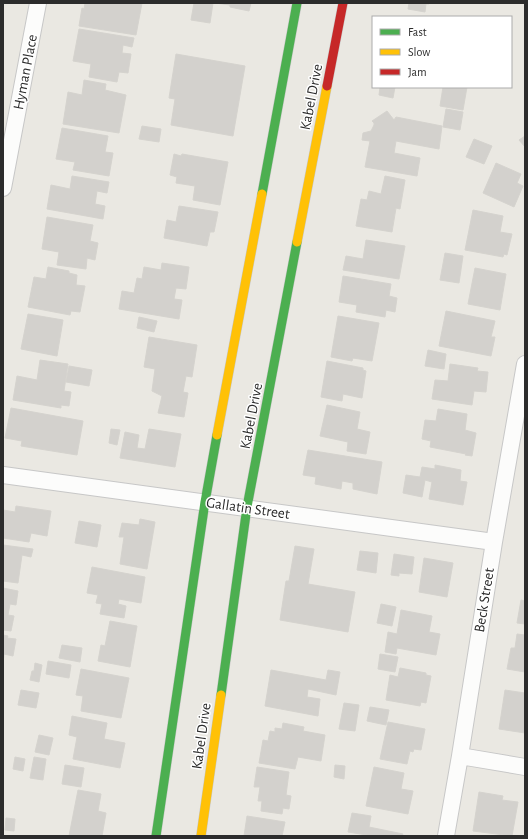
<svg xmlns="http://www.w3.org/2000/svg" width="528" height="839" font-family="'Alegreya Sans',sans-serif">
<rect width="100%" height="100%" fill="#eae8e2"/>
<path fill="#d3d1cd" stroke="#d5d3ce" d="M85 3H142L136 35 79 26 82 8 84 9Z
M194 3H213L210 23 191 20Z
M215 3H251L249 11 230 7V5Z
M409 3H430L429 4H426L425 12 408 9Z
M79 29 134 38 132 47 123 45 122 53 131 54 128 73 119 72 117 82 89 77 91 64 73 61Z
M176 54 245 66 233 136 171 125 175 99 169 98Z
M84 80 106 84 105 90 126 95 119 133 63 124 68 92 82 95Z
M380 87H395L393 98 379 95Z
M443 87H467L463 110 440 106Z
M446 109 463 112 460 130 443 127Z
M387 111 394 120 396 117 442 126 439 149 396 141 394 153 420 158 417 176 365 167 370 141 362 140 363 133 371 131 374 125V123L372 121Z
M142 126 161 129 159 142 139 139Z
M62 128 108 136 105 152 113 153 109 176 73 170 75 162 56 159Z
M525 136V147L519 140Z
M474 139 492 146 484 164 466 157Z
M174 154 181 156 182 154 228 162 220 205 193 200 195 186 176 183 177 177 170 175Z
M496 163 521 174 517 183 523 186 514 207 483 193Z
M72 176 109 182 107 193 97 191 95 204 105 206 103 219 47 209 51 185 70 189Z
M385 176 405 180 400 209 396 208 392 232 356 226 361 199 367 200 369 191 381 194Z
M179 206 218 212 214 232H210L207 246 164 238 167 220 176 222Z
M473 210 503 216 500 232 512 234 507 255 504 254 503 257 465 250Z
M47 217 93 225 90 241 98 243 95 260 87 258 86 269 57 265 59 252 42 249Z
M366 240 405 246 399 279 343 270 346 256 363 259Z
M445 253 463 256 459 283 440 280Z
M162 263 189 267 186 289 176 288 174 299 182 300 179 319 119 309 122 291 134 293 137 278 142 279 144 267 161 270Z
M48 267 69 271V273L77 275 76 285 85 286 80 312 71 311 70 315 28 307 34 277 46 279Z
M475 268 506 274 500 310 468 304Z
M343 276 391 284 389 296 397 298 395 312 386 310 385 317 356 312 357 305 339 302Z
M446 311 495 321 491 337H495L491 356 439 346Z
M28 314 63 320 57 356 21 349Z
M338 316 379 323 372 361 353 358 352 361 331 357Z
M139 317 157 321 154 332 137 328Z
M149 337 197 345 192 377 186 376 183 392 188 393 184 417 158 413 162 396 152 391 155 369 144 367Z
M428 350 446 354 444 369 425 366Z
M40 360 68 364 64 391 71 392 69 406 61 405V408L13 400 17 376 37 380Z
M327 361 363 368V370L366 371 362 398 343 394 342 401 321 397Z
M450 364 478 368 477 371 488 372 486 392 474 391 472 405 432 399 435 380 448 381Z
M69 366 92 370 89 386 66 382Z
M327 405 360 412 357 429 370 432 366 454 347 451 348 442 320 436Z
M11 408 83 421 77 455 21 446 22 441 5 438Z
M438 409 467 414 465 430 476 433 472 456 465 455 466 454 430 447 431 441 422 439 425 420 436 421Z
M111 429 120 430 117 445 109 443Z
M149 429 181 434 175 467 120 458 125 432 139 435 137 448 145 449Z
M308 450 382 462 377 494 353 489V483L342 481 341 489 315 484 316 477 303 475Z
M435 465 461 470 460 481 467 482 463 505 429 499 432 482 425 480 422 497 403 493 406 475 420 477 422 467 435 469Z
M16 506 51 511 47 536 31 533 29 542 3 538V510L15 512Z
M140 519 155 522 147 569 120 564 124 537H119L122 523 139 525Z
M79 521 101 525 97 547 75 543Z
M3 545 33 549 31 557 22 555 18 583 3 581Z
M295 546 314 549 308 584 355 592 348 632 280 620 286 581H289Z
M360 551 378 553 376 573 357 570Z
M394 554 414 557 412 574 399 573V576L391 575Z
M424 558 453 563 447 597 419 592Z
M92 567 145 577 141 603 119 599 118 604 126 606 124 618 100 614 102 604 96 603 98 595 87 593Z
M3 588 18 591 16 605 10 604 8 615 14 616 11 631 3 630Z
M521 600 525 601V624L517 623Z
M381 604 396 607 392 626 377 623Z
M401 610 432 616 429 632 440 634 436 655 397 648 396 654 385 652 388 632 397 634Z
M110 621 137 626 130 667 98 661 101 645 105 646Z
M517 634 525 635V672L507 669 511 648H515Z
M3 635 8 636 7 638 16 639 13 656 4 654 3 663Z
M62 645 82 648 80 662 59 658Z
M380 654 398 657 395 672 378 669Z
M48 661 71 665 69 678 46 674Z
M35 663 42 665 39 682 30 680 32 671H34Z
M400 668 426 673V675L431 676 426 703 421 702 420 706 386 700 390 675 398 677Z
M81 669 129 678 121 718 81 711 83 696 76 695Z
M271 670 326 680 328 670 340 672 336 695 308 689 307 697 320 699 318 716 265 706Z
M21 690 39 693 36 708 18 705Z
M505 690 525 693V733L499 729Z
M344 703 359 705 355 731 339 729Z
M370 707 389 710 386 725 367 721Z
M72 716 107 723 104 739 125 743 120 768 73 759 77 737 69 735Z
M388 722 425 729 421 750 414 749 413 752 410 751 407 764 380 759Z
M283 723 304 727 303 731 325 735 321 761 298 757 295 769 259 763 263 740 268 741 270 731 275 732V728L282 729Z
M39 735 53 738 49 755 35 752Z
M15 757 25 759 23 771 13 769Z
M34 757 46 759 43 780 30 778Z
M65 765 84 768 81 787 62 784Z
M335 765 345 766 344 779 334 777Z
M257 767 289 772 286 795 291 796 289 809 283 808 282 814 261 811 262 801H258L260 787H254Z
M374 767 404 773 401 789 413 791 408 814 366 806Z
M78 790 101 794 98 811 106 813 102 836H69Z
M479 792 503 796 502 800 518 802 512 836 473 831Z
M352 813 371 816 369 827 403 834 402 836H373L348 832Z
M247 816 285 822 282 836H244Z
M6 818 15 819 14 831 5 830Z"/>
<g fill="none" stroke-linecap="round" stroke-linejoin="round">
<defs>
<path id="street" d="M3 188 38 3
M3 475 494 542
M460 756 525 767
M446 836 460 756 494 542 525 364"/>
<path id="fast" d="M262 194 297 3
M221 695 247 507 297 242
M156 836 205 502 217 435"/>
<path id="slow" d="M297 242 327 86
M217 435 262 194
M201 836 221 695"/>
<path id="jam" d="M327 86 343 3"/>
</defs>
<use href="#street" stroke="#c7c7c7" stroke-width="18"/>
<use href="#fast" stroke="#c7c7c7" stroke-width="10"/>
<use href="#slow" stroke="#c7c7c7" stroke-width="10"/>
<use href="#jam" stroke="#c7c7c7" stroke-width="10"/>
<use href="#street" stroke="#fcfcfb" stroke-width="16"/>
<use href="#fast" stroke="#4caf50" stroke-width="9"/>
<use href="#slow" stroke="#ffc107" stroke-width="9"/>
<use href="#jam" stroke="#c62828" stroke-width="9"/>
</g>
<g text-anchor="middle" stroke-width="3" stroke-linejoin="round" paint-order="stroke">
<g font-size="15" fill="#2c2c2c" stroke="#fff">
<text transform="translate(25 72) rotate(-79)" y="5">Hyman Place</text>
<text transform="translate(311 97) rotate(-79)" y="5">Kabel Drive</text>
<text transform="translate(251 416) rotate(-79)" y="5">Kabel Drive</text>
<text transform="translate(248 508) rotate(8)" y="5">Gallatin Street</text>
<text transform="translate(484 600) rotate(-81)" y="5">Beck Street</text>
<text transform="translate(201 736) rotate(-82)" y="5">Kabel Drive</text>
</g>
</g>
<rect width="528" height="839" fill="none" stroke="#2c2c2c" stroke-width="8"/>
<rect x="372" y="16" width="140" height="72" fill="#ffffff" stroke="#ababab"/>
<rect x="380" y="29" width="20" height="6" fill="#4caf50" stroke="#ababab"/>
<text x="408" y="36" font-size="12" fill="#2c2c2c">Fast</text>
<rect x="380" y="49" width="20" height="6" fill="#ffc107" stroke="#ababab"/>
<text x="408" y="56" font-size="12" fill="#2c2c2c">Slow</text>
<rect x="380" y="69" width="20" height="6" fill="#c62828" stroke="#ababab"/>
<text x="408" y="76" font-size="12" fill="#2c2c2c">Jam</text>
</svg>
